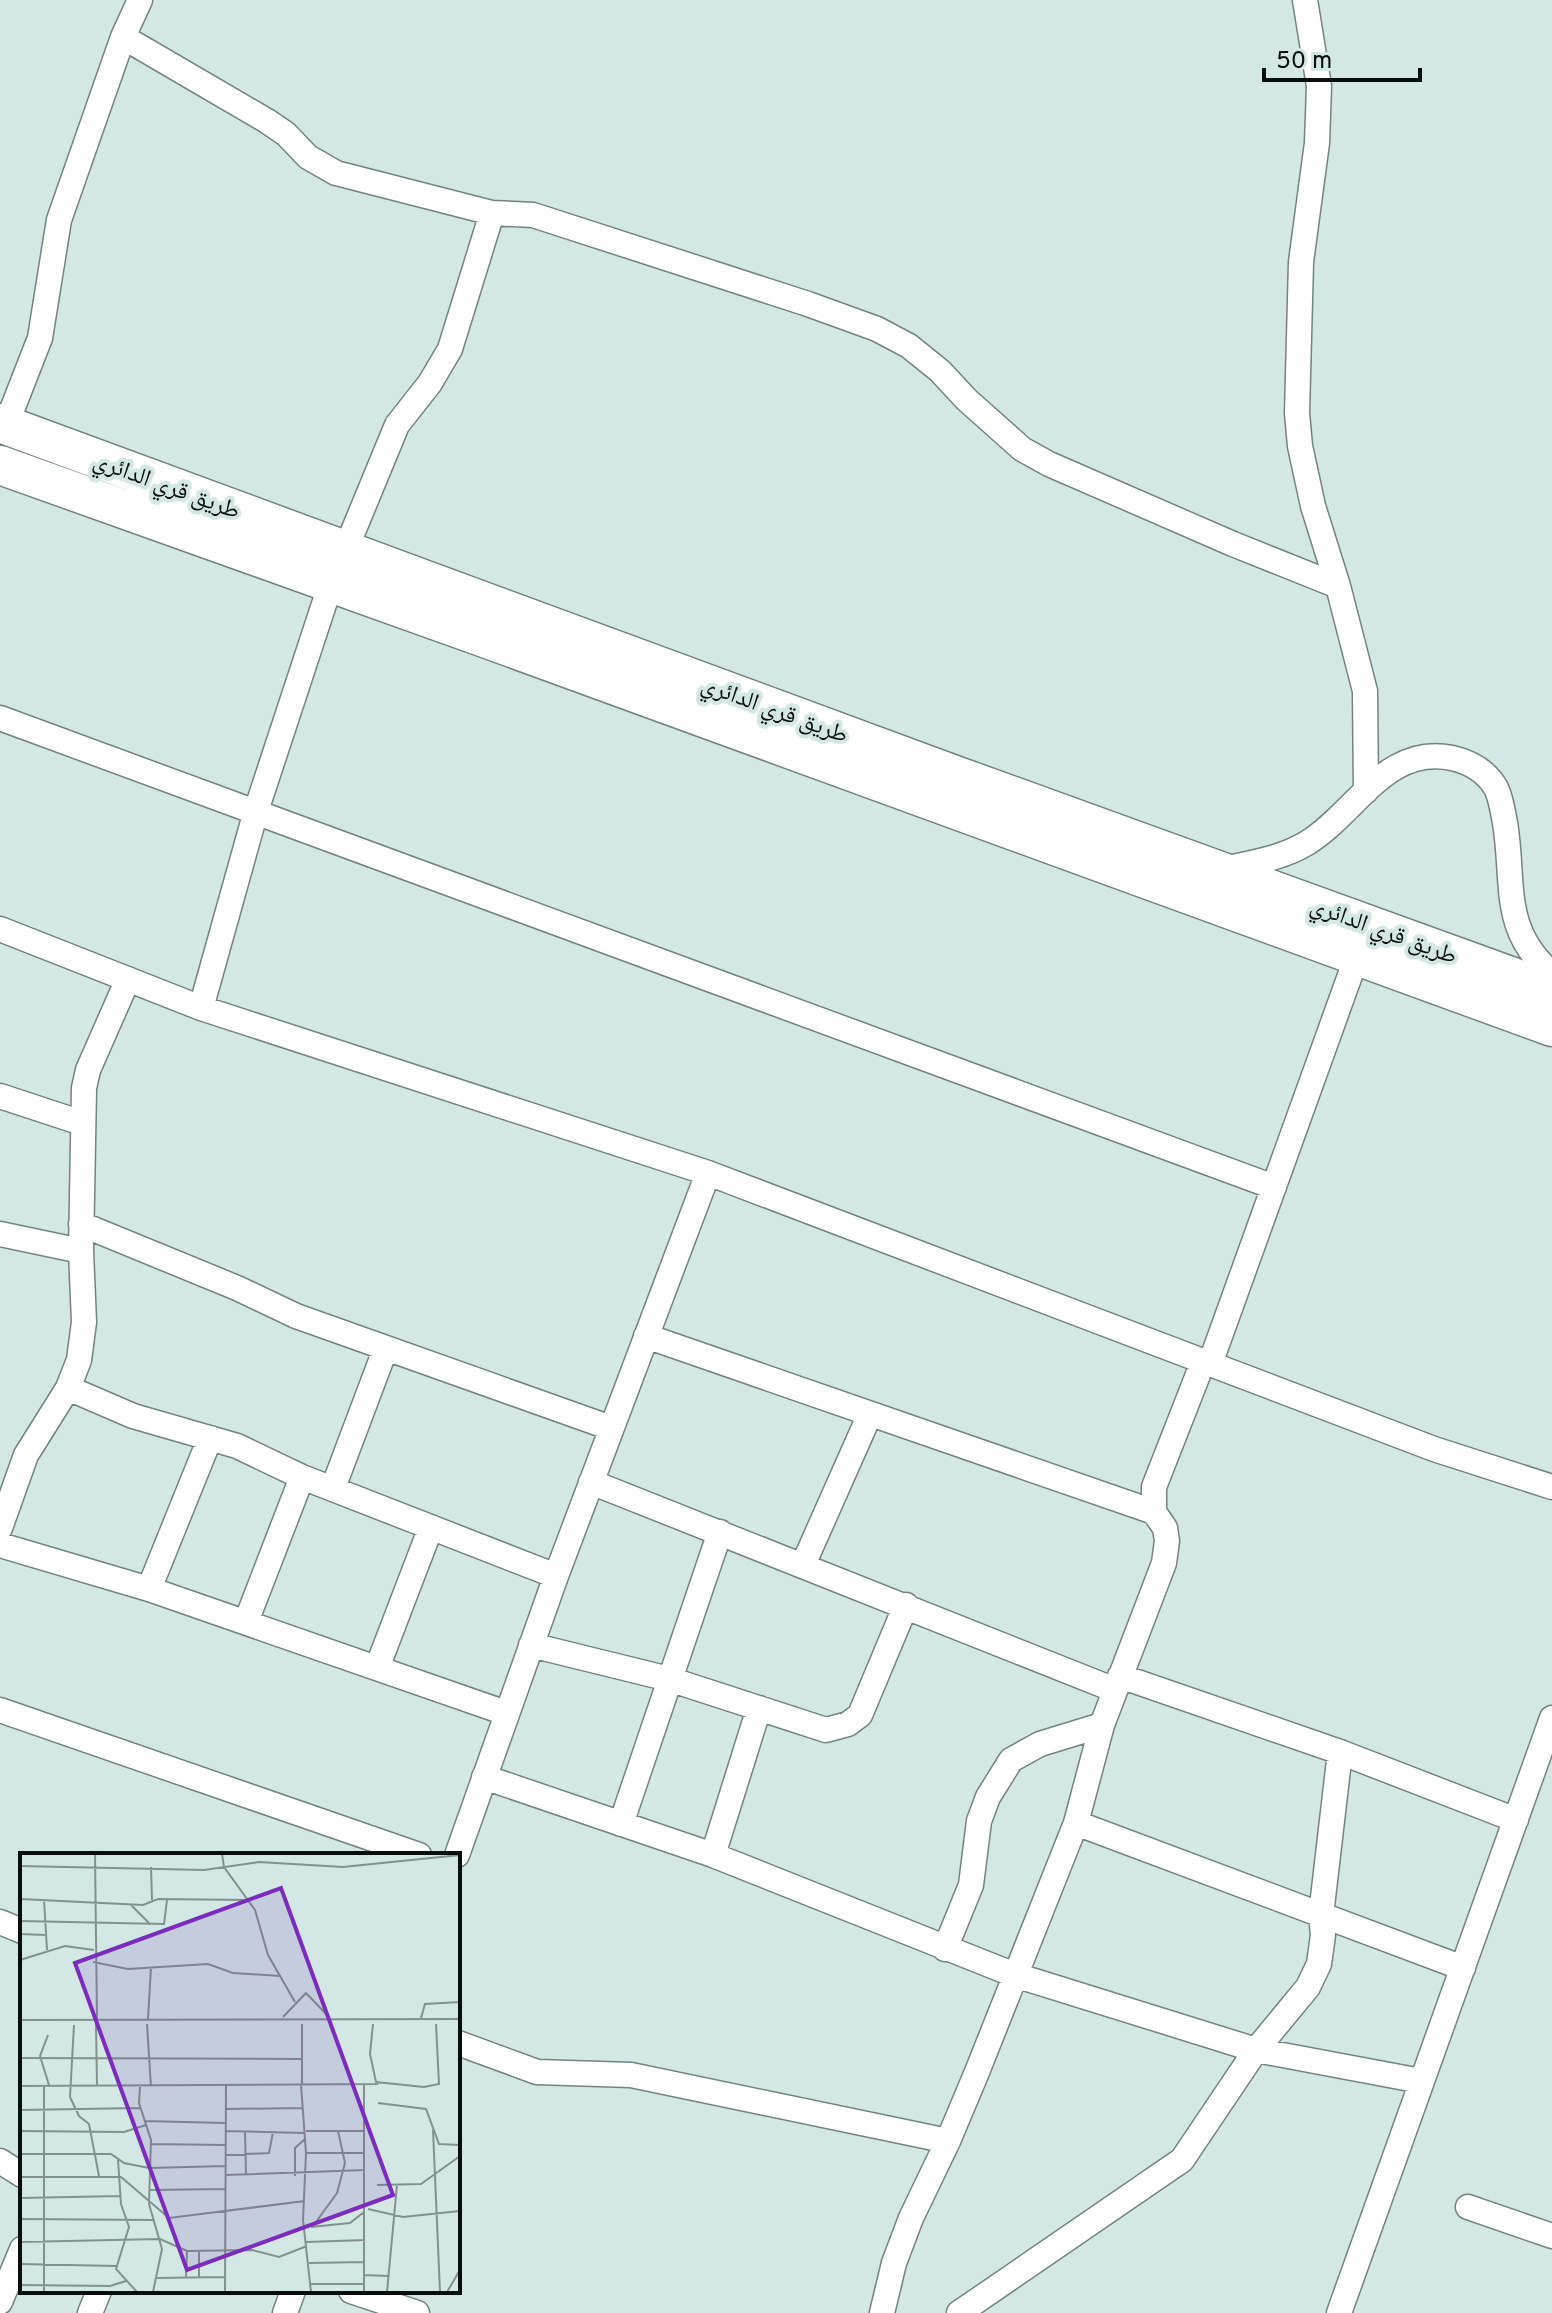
<svg xmlns="http://www.w3.org/2000/svg" width="1552" height="2313" font-family="Overpass,'Noto Naskh Arabic',sans-serif">
<rect width="100%" height="100%" fill="#d3e8e4"/>
<g fill="none" stroke-linecap="round" stroke-linejoin="round">
<defs>
<path id="minor" d="M1305 0 1319 86 1317 143 1301 262 1297 413 1300 446 1313 506 1338 586 1365 691 1366 791
M123 37 267 121 286 134 308 157 336 173 492 213 533 215 808 304 877 329 909 346 940 371 967 400 1022 449 1049 464 1233 544 1338 586
M6 425 40 338 59 220 123 37 140 0
M345 551 397 425 430 383 450 349 492 213
M0 718 1274 1187
M1220 870C1249 863 1281 859 1307 843 1356 813 1386 744 1452 758 1470 762 1486 771 1496 788 1501 798 1503 812 1505 823 1515 883 1500 929 1552 974
M0 929 201 1008 708 1173 1434 1449 1552 1487
M201 1008 256 811 331 583
M0 1096 82 1123
M81 1224 237 1288 296 1316 611 1428
M0 1234 81 1251
M646 1336 1154 1512
M1210 1364 1357 956
M68 1388 133 1416 237 1446 302 1477 556 1576
M591 1482 1115 1690
M333 1488 385 1350
M0 1528 26 1455 68 1388 79 1360 84 1322 81 1251 84 1088 88 1070 128 979
M0 1545 149 1589 506 1713
M803 1565 870 1414
M149 1589 210 1438
M246 1622 302 1477
M531 1645 669 1679 826 1730 848 1724 860 1715 906 1605
M377 1668 431 1527
M1120 1676 1340 1752 1516 1820
M0 1710 419 1855
M484 1777 713 1855 1015 1975 1256 2050 1421 2081
M1076 1823 1463 1968
M621 1824 720 1532
M457 1855 556 1576 708 1173
M713 1855 759 1708
M0 1922 22 1931
M945 1949 971 1885 979 1821 988 1797 1011 1760 1040 1744 1102 1725
M458 2043 537 2072 631 2075 948 2141
M0 2161 22 2175
M1468 2207 1552 2236
M351 2291 417 2313
M0 2302 22 2249
M90 2313 99 2291
M285 2313 293 2291
M882 2313 894 2263 911 2218 948 2141 977 2072 1076 1823 1102 1725 1164 1563 1167 1541 1165 1528 1154 1512V1487L1203 1362
M959 2313 1182 2160 1256 2050 1308 1987 1319 1964 1323 1935 1321 1915 1340 1752
M1339 2313 1552 1718"/>
<path id="trunk" d="M0 423 955 775 1552 991
M0 465 479 636 1552 1027"/>
</defs>
<use href="#minor" stroke="#718481" stroke-width="27"/>
<use href="#trunk" stroke="#718481" stroke-width="41"/>
<use href="#minor" stroke="#fff" stroke-width="24"/>
<use href="#trunk" stroke="#fff" stroke-width="38"/>
</g>
<g text-anchor="middle" stroke-width="8" stroke-linejoin="round" paint-order="stroke">
<g font-size="24" fill="#080e0d" stroke="#d3e8e4">
<text transform="translate(167 485) rotate(20)" y="8">طريق قري الدائري</text>
<text transform="translate(775 709) rotate(20)" y="8">طريق قري الدائري</text>
<text transform="translate(1384 930) rotate(20)" y="8">طريق قري الدائري</text>
</g>
</g>
<g transform="translate(20 1853)">
<rect width="440" height="440" fill="#d3e8e4"/>
<path fill="none" stroke="#82918e" stroke-width="2" d="M75 1 77 166M202 1 204 14 235 57 248 102 275 149M0 13 184 17 239 9 323 14 440 2M131 14 132 47M0 46 123 52 138 46 229 47M24 47 27 97M111 52 129 70M0 68 144 71 147 47M0 81 25 82M0 107 45 93 74 97M73 109 108 116 188 111 213 120 261 123M263 164 286 140 309 164M401 165 405 151 440 149M128 166 131 114M0 167 440 166M76 171 77 233M127 171 131 234M282 171V232M353 171 350 201 356 229 404 234 419 231 416 171M54 172 50 244 59 263 69 271 79 323M28 182 20 203 29 232M0 205 282 206M281 232 286 300 283 367 291 439M0 233 358 231M24 233V439M120 234 119 250 131 287 129 351 142 396 133 439M358 250 406 256 419 291 440 292M206 256 282 255M0 257 120 255M125 268 205 270M413 277 420 439M0 278 104 279 126 272M205 278 285 280M225 278 226 321M286 278H345M131 291 205 292M286 300H345M0 301H91L104 310 129 315 205 313M205 302 249 300 253 279M98 307 101 351 109 374 96 416 117 439M205 322 345 317M275 323V295L285 286M0 324H101L149 365 285 348M357 332 401 331 440 303M130 337 205 336M0 345 101 343M348 356 383 364 440 358M0 366 134 367M293 373 317 340 325 310 318 278M291 374 330 370 344 359M0 389 140 386 167 398 232 397 259 404 287 393M286 389 345 387M289 410 344 409M0 411 97 413M344 422 368 423M166 424 167 398M179 424V399M137 425 205 424M291 431H344M0 432 90 433 106 428M205 439 206 231M344 439V232M367 439 377 332M427 439 440 417"/>
<path fill="#7b2cbf" fill-opacity="0.15" stroke="#7b2cbf" stroke-width="4" d="M261 35 373 342 167 417 55 110Z"/>
<rect width="440" height="440" fill="none" stroke="#080e0d" stroke-width="4"/>
</g>
<path d="M1264 68v12h156v-12" fill="none" stroke="#080e0d" stroke-width="4"/>
<text x="1276" y="68" font-size="24" fill="#080e0d" stroke="#d3e8e4" stroke-width="6" paint-order="stroke">50 m</text>
</svg>
